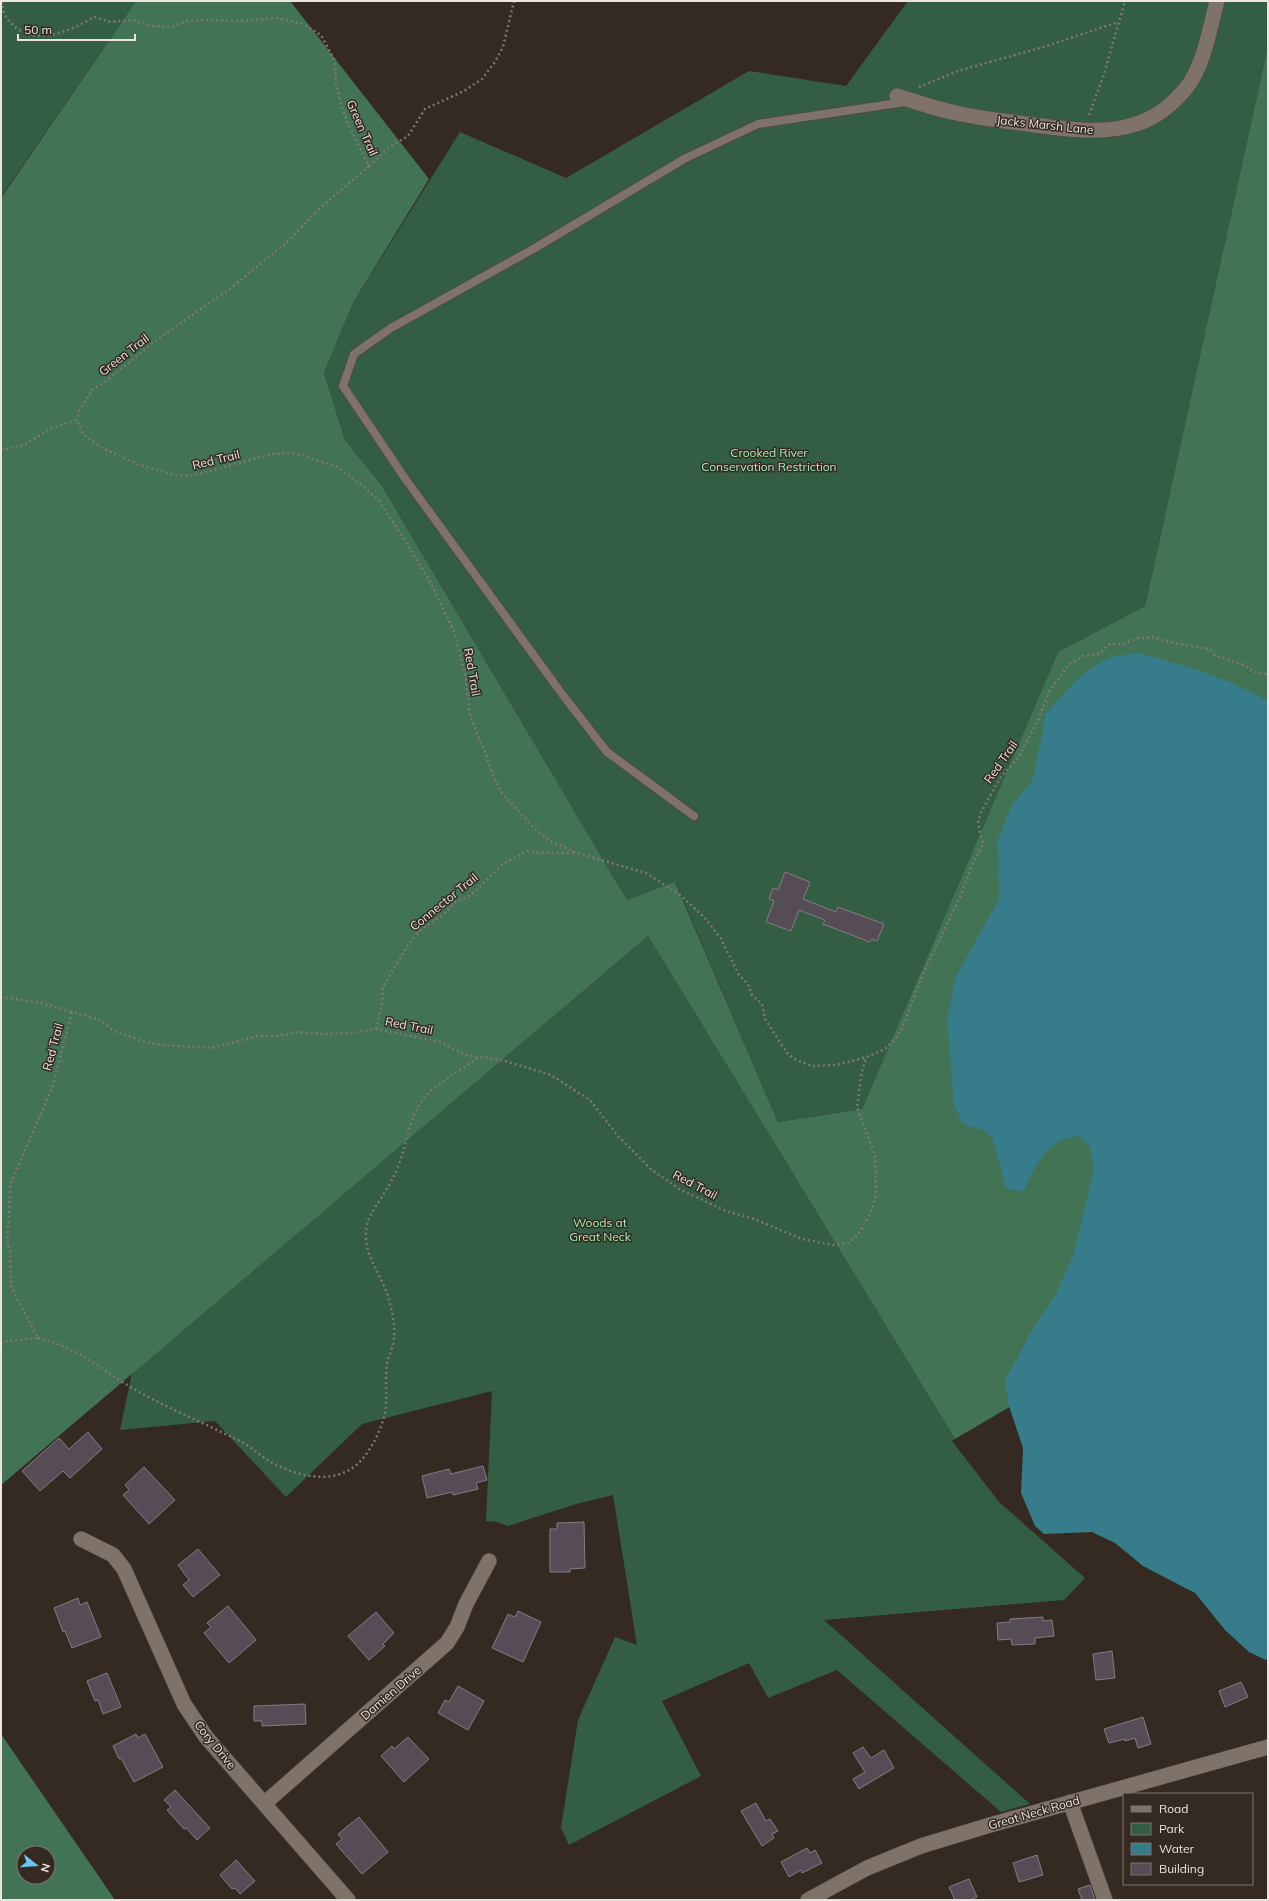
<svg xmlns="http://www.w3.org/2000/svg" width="1269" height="1901" font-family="Mulish,sans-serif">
<rect width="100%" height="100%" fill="#352a22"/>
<path fill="#345e44" d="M1 1H136L1 197Z
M908 1H1268V46L1145 606 1058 652 862 1109 778 1122 676 883 627 900 382 486 345 440 324 373 353 303 460 132 566 178 749 71 846 86Z
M648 936 955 1439 952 1441 999 1502 1085 1578 1064 1600 824 1620 1030 1804 1001 1812 837 1670 768 1698 749 1663 662 1701 701 1776 569 1845 561 1828 578 1720 615 1637 637 1645 613 1495 576 1504 508 1526 497 1522 486 1521 492 1391 362 1424 286 1497 215 1421 120 1430 132 1373Z"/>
<path fill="#427354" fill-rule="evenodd" d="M136 1H290L429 179 353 303 324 373 345 440 382 486 627 900 675 882 778 1122 862 1109 1058 652 1145 606 1268 46V1114L1148 1326 955 1439 648 936 1 1485V198Z
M1 1734 115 1900H1ZM24 1853H48V1877H24Z"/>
<path fill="#367c8a" d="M1138 653C1184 665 1226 677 1268 701V1659L1266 1660 1249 1652 1225 1630 1195 1593 1143 1566 1115 1543 1092 1532 1044 1534 1035 1526 1021 1493 1023 1448 1009 1406 1005 1381 1029 1335 1056 1294 1074 1253 1094 1169 1090 1147 1078 1136C1045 1140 1037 1166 1023 1192L1006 1188 993 1139 985 1131 963 1124 954 1105 947 1020 956 976 999 899 998 839 1012 805 1033 779 1046 713 1076 680 1095 665 1111 657Z"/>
<path fill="#564c56" stroke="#867b86" d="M785 872 810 882 803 899 836 912 838 907 884 924 877 941 872 939 870 942 823 924 825 920 799 910 791 931 766 922 774 901 769 899 773 888 778 890Z
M88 1432 102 1449 70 1478 63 1471 40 1491 22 1471 59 1438 69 1449Z
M483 1466 487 1480 476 1483 478 1489 453 1495 452 1492 427 1498 422 1476 449 1469 451 1474Z
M144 1467 175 1500 149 1524 123 1495 129 1490 125 1485Z
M584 1522 585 1568 570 1569V1572H550V1529H557V1523Z
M198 1549 220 1575 193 1597 183 1585 189 1580 178 1565Z
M78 1598 80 1605 87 1602 101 1637 72 1648 65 1631 63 1632 54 1608Z
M228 1606 256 1640 229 1663 204 1633 211 1627 207 1623Z
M518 1611 541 1622 523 1662 492 1648 508 1614 515 1617Z
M376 1612 394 1633 383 1644 385 1646 369 1660 348 1636Z
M1043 1617V1621L1052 1620 1054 1636 1035 1638V1644L1012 1645 1011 1639 998 1640 997 1623 1010 1622V1619Z
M1112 1651 1115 1678 1096 1680 1093 1654Z
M107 1673 121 1707 103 1714 98 1700 95 1701 87 1681Z
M1241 1682 1248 1697 1225 1707 1219 1691Z
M458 1686 484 1701 468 1730 438 1713 445 1700 449 1702Z
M305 1704 306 1724 262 1726V1721H254V1706Z
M1143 1717 1151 1744 1138 1748 1135 1738 1125 1741V1739L1109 1743 1104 1729Z
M136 1734 138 1738 145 1734 163 1767 134 1782 121 1758 119 1759 113 1746Z
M408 1737 429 1759 404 1782 381 1756 392 1746 394 1749Z
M863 1747 871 1758 884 1750 894 1768 859 1789 853 1779 865 1772 853 1753Z
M175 1790 210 1828 197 1840 186 1828 184 1829 167 1810 171 1807 164 1800Z
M756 1803 766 1821 770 1819 778 1831 772 1834 774 1838 762 1846 741 1811Z
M359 1817 388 1852 362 1874 336 1844 342 1839 338 1834Z
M807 1848 810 1853 815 1850 822 1863 802 1873 801 1870 789 1877 781 1862Z
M1037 1855 1043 1875 1019 1882 1013 1863Z
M236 1860 255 1881 240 1894 235 1888 232 1889 220 1875Z
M969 1879 977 1897 970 1900H955L949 1887Z
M1090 1885 1095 1900H1082L1078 1889Z"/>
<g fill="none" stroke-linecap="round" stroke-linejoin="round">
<defs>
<path id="service" d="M694 816 607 752 562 694 404 477 343 386 354 354 391 328 535 248 684 159 758 124 905 102"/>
<path id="minor" d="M897 96C917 102 936 109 956 113 982 119 1008 121 1034 125 1068 129 1103 135 1136 124 1156 118 1174 103 1187 87 1204 65 1210 27 1217 1
M81 1539 113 1555 124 1569 184 1704 206 1737 348 1900
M1070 1802 1105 1900
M265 1803 447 1643 457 1627 466 1604 489 1561
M808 1900 867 1868 921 1846 990 1825 1268 1747"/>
</defs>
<use href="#service" stroke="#524943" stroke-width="10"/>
<use href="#minor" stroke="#524943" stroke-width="16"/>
<path stroke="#807770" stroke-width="2.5" stroke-dasharray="2 3" stroke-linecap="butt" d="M2 1C2 10 5 17 11 23 33 48 71 31 94 17L111 22 132 20 151 26 171 27 187 21 211 20 240 21 278 18 303 24 321 35 335 61 336 83 341 104 347 122 369 166 318 210 286 243 231 288 162 336 106 381 93 389 78 413V420
M919 87 958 71 1050 45 1118 22
M1089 115 1104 74 1125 1
M369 166 391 146 408 136 425 109 464 91 482 79 495 62 503 47 514 1
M1 450 24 445 51 428 77 420 83 434 100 447 140 465 175 475 188 476 203 473 271 454 287 453 302 455 337 467 364 487 379 501 393 522 428 578 454 631 465 674 470 715 486 755 493 776 502 793 534 828 548 840 577 853 646 873 679 894 706 919 721 939 739 975 748 984 752 995 762 1004 765 1019 788 1054 796 1060 812 1066 836 1065 867 1057 885 1049 896 1038 902 1029 922 976 961 895 971 867 983 844 978 823 981 812 1001 777 1019 757 1038 720 1050 690 1069 664 1083 656 1099 654 1110 644H1123L1138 638 1153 637 1170 642 1209 649 1215 655 1243 665 1255 672 1268 674
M1 997 42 1003 72 1012
M376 1029 382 1005 383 987 406 948 420 930 442 916 456 902 471 895 503 864 527 851 542 853H576
M38 1338C79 1347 103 1372 139 1392 172 1410 208 1425 242 1442 252 1447 260 1456 269 1461 294 1475 326 1484 351 1469 369 1458 384 1426 386 1406 387 1392 385 1378 387 1364 388 1358 391 1351 393 1345 396 1330 393 1314 389 1300 384 1279 367 1260 366 1238 364 1219 377 1206 386 1190 394 1178 400 1163 404 1149 409 1130 412 1111 426 1096 440 1081 463 1068 480 1057
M1 1344 7 1341 38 1338 11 1287 10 1252 7 1240 9 1220 10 1185 52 1088 72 1012 100 1020 114 1031 145 1042 162 1045 211 1048 258 1036H277L300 1032 326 1034 352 1033 376 1029 441 1042 465 1055 502 1060 551 1075 590 1100 617 1135 652 1170 681 1190 726 1211 754 1219 802 1239 833 1245 848 1243 858 1235 871 1212 876 1194 875 1156 857 1107 861 1076 866 1057"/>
<use href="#service" stroke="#7f7269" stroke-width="8"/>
<use href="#minor" stroke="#7f7269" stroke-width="15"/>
</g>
<g text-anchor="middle" stroke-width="3" stroke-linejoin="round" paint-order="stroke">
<g font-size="12" fill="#ebe4df" stroke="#352a22">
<text transform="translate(1045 125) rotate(6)" y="4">Jacks Marsh Lane</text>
<text transform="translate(362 128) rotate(66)" y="4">Green Trail</text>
<text transform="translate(124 355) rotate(-38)" y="4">Green Trail</text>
<text transform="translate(216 460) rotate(-14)" y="4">Red Trail</text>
<text transform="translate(472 672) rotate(80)" y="4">Red Trail</text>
<text transform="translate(1001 762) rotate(-55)" y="4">Red Trail</text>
<text transform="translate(444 902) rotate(-39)" y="4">Connector Trail</text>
<text transform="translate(409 1026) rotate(11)" y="4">Red Trail</text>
<text transform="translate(53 1047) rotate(-75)" y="4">Red Trail</text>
<text transform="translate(695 1185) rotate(28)" y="4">Red Trail</text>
<text transform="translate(391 1693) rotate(-41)" y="4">Damien Drive</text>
<text transform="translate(215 1745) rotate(51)" y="4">Cory Drive</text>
<text transform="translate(1034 1813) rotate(-16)" y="4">Great Neck Road</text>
</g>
<g font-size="12" fill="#a2eebc" stroke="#352a22">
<text x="769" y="457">Crooked River<tspan x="769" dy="14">Conservation Restriction</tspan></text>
<text x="600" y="1227">Woods at<tspan x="600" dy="14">Great Neck</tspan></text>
</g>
</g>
<rect width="1269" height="1901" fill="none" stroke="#ebe4df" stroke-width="4"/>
<rect x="1123" y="1793" width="130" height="92" fill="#352a22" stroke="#7e746e"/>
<rect x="1131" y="1806" width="20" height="6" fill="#7f7269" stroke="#7e746e"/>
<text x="1159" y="1813" font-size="12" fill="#ebe4df">Road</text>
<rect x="1131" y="1823" width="20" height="12" fill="#345e44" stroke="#7e746e"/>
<text x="1159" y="1833" font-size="12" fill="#ebe4df">Park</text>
<rect x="1131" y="1843" width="20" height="12" fill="#367c8a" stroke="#7e746e"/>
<text x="1159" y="1853" font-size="12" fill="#ebe4df">Water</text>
<rect x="1131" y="1863" width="20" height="12" fill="#564c56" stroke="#7e746e"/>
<text x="1159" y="1873" font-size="12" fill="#ebe4df">Building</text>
<g transform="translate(36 1865) rotate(107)"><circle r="19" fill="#352a22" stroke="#7e746e"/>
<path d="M0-3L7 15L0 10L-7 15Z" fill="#6fc2f4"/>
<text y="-6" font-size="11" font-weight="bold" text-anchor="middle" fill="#ebe4df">N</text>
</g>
<path d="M18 34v6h117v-6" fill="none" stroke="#ebe4df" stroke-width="2"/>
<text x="24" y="34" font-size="12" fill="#ebe4df" stroke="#352a22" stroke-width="3" paint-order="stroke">50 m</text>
</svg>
